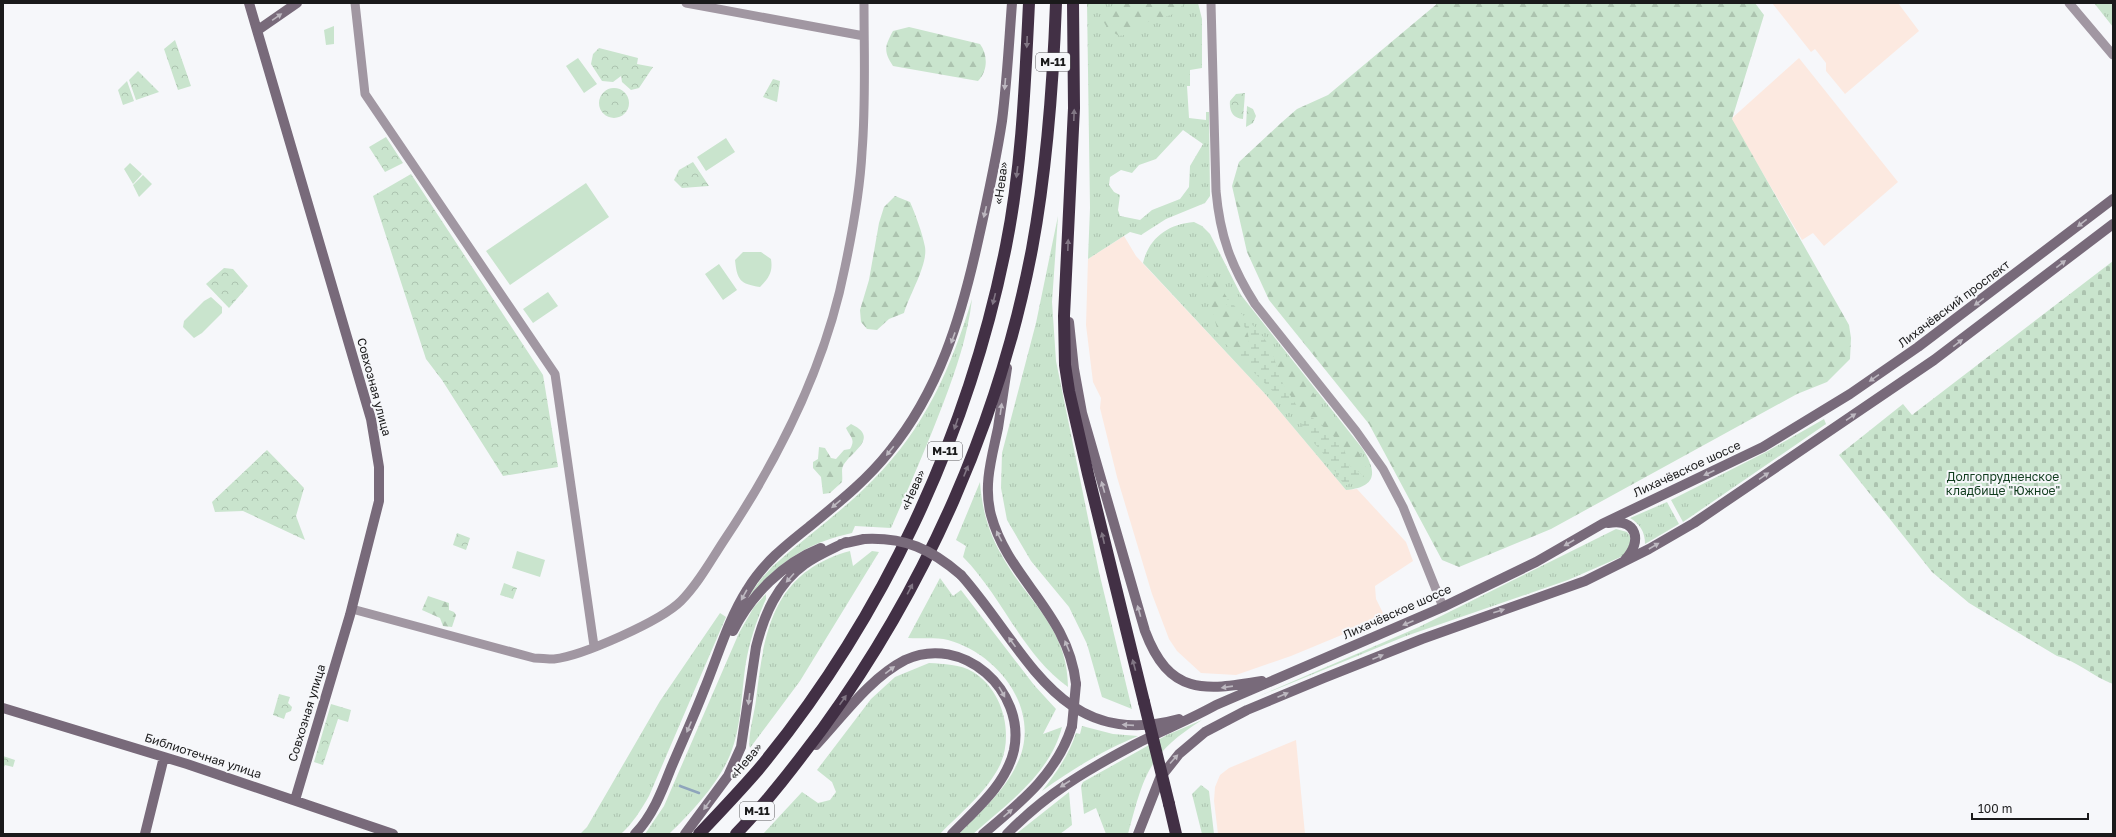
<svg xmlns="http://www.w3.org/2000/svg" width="2116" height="837" font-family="'Golos Text',sans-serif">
<defs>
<pattern id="grass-tufts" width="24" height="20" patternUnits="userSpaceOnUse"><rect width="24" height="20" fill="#c9e4cd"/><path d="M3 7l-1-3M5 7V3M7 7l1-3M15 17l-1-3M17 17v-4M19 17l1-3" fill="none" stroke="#acc3af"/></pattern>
<pattern id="forest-firs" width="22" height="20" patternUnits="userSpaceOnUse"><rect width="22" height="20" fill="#c9e4cd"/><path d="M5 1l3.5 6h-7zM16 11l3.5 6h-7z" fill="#acc3af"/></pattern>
<pattern id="wetland-marsh" width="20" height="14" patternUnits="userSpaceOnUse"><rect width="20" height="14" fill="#c9e4cd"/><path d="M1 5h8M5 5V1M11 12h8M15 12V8" fill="none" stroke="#acc3af"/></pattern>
<pattern id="cemetery-stones" width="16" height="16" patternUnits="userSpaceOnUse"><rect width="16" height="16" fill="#c9e4cd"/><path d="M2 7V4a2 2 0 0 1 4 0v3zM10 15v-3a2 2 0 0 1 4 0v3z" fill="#acc3af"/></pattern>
<pattern id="park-crowns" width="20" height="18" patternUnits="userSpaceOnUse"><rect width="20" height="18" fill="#c9e4cd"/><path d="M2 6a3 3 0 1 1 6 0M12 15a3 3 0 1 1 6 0" fill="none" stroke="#acc3af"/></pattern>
</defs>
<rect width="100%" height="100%" fill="#f6f7fa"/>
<path fill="#fce9e0" d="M1772 3H1898L1919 31 1845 94 1826 71V63L1815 49 1811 52Z
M1799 58 1898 182 1824 246 1813 233 1802 240 1731 119Z
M1124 236 1136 256 1267 396 1346 490 1357 489 1406 542 1413 561 1375 586 1376 599 1385 617 1291 656 1236 675 1201 673 1177 651 1169 639 1152 594 1117 477 1100 408 1101 398 1093 382 1086 325 1088 259Z
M1296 740 1305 834H1218L1214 801 1215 787 1220 775 1229 768Z"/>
<path fill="url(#grass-tufts)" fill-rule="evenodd" d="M1087 3H1198L1202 19V68L1190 70V86H1187L1189 118 1206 120V112H1209L1210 196 1205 203 1166 219 1141 235 1130 232 1088 259 1090 208ZM1183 130 1203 144 1190 166 1189 187 1180 199 1152 210 1140 220 1120 216 1118 210 1120 195 1114 192 1109 185 1110 177 1121 170 1132 173 1139 165 1156 159Z
M2094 3H2113V27Z
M1058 216 1052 302 1056 361 1099 572 1132 709 1102 697 1087 644 1069 607 1031 561 1007 520 1001 488 1002 453 1036 323Z
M1194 222 1202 226 1210 234 1241 295 1362 448C1377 471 1378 487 1346 490L1267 396 1143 263C1149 238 1168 224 1194 222Z
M972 299C968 335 956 370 943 404 927 446 909 487 891 528L855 526 852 533C805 543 777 564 746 600L761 579 772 567C805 537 842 512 873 480 925 428 951 368 972 299Z
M1824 419 1826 424 1683 522 1671 500 1766 452Z
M980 482C982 509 988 531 1001 554 1026 601 1068 627 1068 687 1022 654 1002 596 963 557L966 546 956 540Z
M1667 502 1679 524 1645 544C1645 532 1640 524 1630 518Z
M1616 529 1627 532 1630 536 1631 545 1623 556 1568 580 1406 636 1252 699 1419 627Z
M850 551 853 566 872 551 879 552 800 681 750 748C747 738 755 711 756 700 764 631 773 572 850 551Z
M940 578 953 596 961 590 1034 685 1056 709 1043 734 1062 727C1050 774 1008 803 973 834H959C980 812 1004 792 1017 764 1043 711 999 654 948 640 936 637 920 639 908 638Z
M766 594V599C757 619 750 640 746 662 741 693 742 726 730 755 718 784 691 813 669 834H645L664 806 739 633 754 607Z
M720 613 726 617 649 796C641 810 633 823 621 834H580L587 827 660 701Z
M929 663C944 664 960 664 973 672 1003 690 1014 734 1000 765 987 792 960 813 940 834H763L802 792 818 803 830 800 836 792 832 782 817 770 871 699 895 677Z
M1202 720C1148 754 1144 775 1128 834H1106L1096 808 1084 814 1081 786 1083 782 1167 735Z
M1082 726 1113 734 1138 736C1102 751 1074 768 1042 791 1056 773 1069 755 1076 733L1080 734Z
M1201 785 1209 791 1214 834H1202L1192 794Z
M1069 792 1072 825 1060 834H1016Z"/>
<path fill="url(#forest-firs)" d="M1125 3H1184L1176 13 1165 17 1153 18 1135 33 1119 36 1108 29 1102 19 1105 8Z
M1438 3H1755L1764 15 1732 119 1849 325 1851 338 1850 359 1827 382 1797 394 1551 529 1459 567 1442 560 1369 424 1269 300 1247 252 1232 186 1239 162 1281 123 1297 109 1328 95Z
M909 27 980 44C988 55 988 71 978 81L893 66C883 51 885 46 893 31Z
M895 196 910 202C916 216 922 232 925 247 928 265 909 295 904 313L889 319 877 330 867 329 861 322 860 310 869 280 879 223 884 207Z
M1209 270 1228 299 1225 302C1234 318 1261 333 1243 353L1233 352 1214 331 1217 328 1211 306 1215 299C1208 288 1204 282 1209 270Z
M1270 347C1286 363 1307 381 1319 401 1323 407 1325 414 1330 420 1344 436 1362 448 1367 471L1364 476 1350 466 1330 434 1320 423 1314 418 1305 416 1300 411 1283 384Z
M851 424C881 438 850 452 843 466 841 470 843 476 842 482L830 493 823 494 821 477 813 468V462L818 459 819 447 825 448 831 458 836 459 844 450 850 449C856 439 850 437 846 428Z
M428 596 449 603V610L454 612 456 615 452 627 443 626 440 618 422 610Z"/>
<path fill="url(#wetland-marsh)" d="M1228 299 1261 334 1270 347 1283 384 1300 411 1305 416 1313 418 1342 444 1350 466 1364 476 1345 486 1322 452 1305 433 1299 417 1293 411 1233 352 1243 353C1261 333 1234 318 1225 302Z"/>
<path fill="url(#cemetery-stones)" d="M2113 261V684C2094 677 2077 661 2057 656L1969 603 1932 572 1839 455 1903 404 1912 415Z"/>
<path fill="url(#park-crowns)" d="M175 40 191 86 178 90 164 49Z
M599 48 638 58 637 64 653 67 639 88 631 90 622 82 621 76 613 82 602 81 591 64 593 54Z
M138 71 159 92 136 100 129 80Z
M773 79 780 81 777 102 763 97Z
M127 81 134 101 123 105 118 90Z
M599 103a15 15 0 1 1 30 0a15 15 0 1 1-30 0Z
M1245 93 1243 119C1233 118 1229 111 1230 101L1236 94Z
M1247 106 1253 109 1256 116 1253 123 1246 127Z
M386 137 403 163 385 172 369 147Z
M693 162 709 186 682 188 674 180 679 170Z
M411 174 543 375 558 467 503 476 442 380 426 359 373 196Z
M224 268 233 269 248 286 229 308 206 284Z
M267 450 304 488 296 516 305 540 243 511 215 512 212 502Z
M457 533 470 538 466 550 453 545Z
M504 583 517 588 513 599 500 595Z
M279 694 290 697 288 703 292 707 291 711 286 713 284 719 273 715Z
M331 704 351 710 348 722 338 719 323 765 314 762Z
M3 756 15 760 13 767 5 765 3 769Z"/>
<path fill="#c9e4cd" d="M334 26V44L326 45 324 30Z
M578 58 597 84 584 93 566 66Z
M726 138 735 152 706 171 697 157Z
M130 163 142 174 133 184 124 169Z
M143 175 152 184 139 197 133 185Z
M586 183 609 217 510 285 486 251Z
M743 252H761L771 259C773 272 769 278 760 287 740 284 737 280 735 260Z
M719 264 737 290 723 300 705 274Z
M548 292 558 306 533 323 523 309Z
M211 297 222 307V313L202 333 194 338 183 327 184 321 204 301Z
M517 551 545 560 540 577 512 568Z"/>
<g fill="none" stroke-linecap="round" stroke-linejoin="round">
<path stroke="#8fa5bc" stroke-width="2.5" d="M680 786 699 793"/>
<path stroke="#a197a2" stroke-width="9" d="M355 3 365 94 555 374 594 646
M686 3 864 36
M1211 3 1216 191C1220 236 1231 266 1255 304L1356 431 1383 469 1403 507 1443 607
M2069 3 2113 55
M352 609 534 658C540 658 547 659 554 659 582 656 661 621 681 601 698 584 710 562 723 542 778 460 826 364 845 267 853 229 860 191 862 152 866 102 864 53 864 3"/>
<path stroke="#786a7a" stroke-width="10" d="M249 3 371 419 379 467V501L350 615 295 800
M258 30 297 3
M1069 322 1074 369 1082 413 1145 631C1169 695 1203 691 1262 681
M1007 368C1004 388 1001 408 998 428 992 457 983 485 991 515 1008 579 1068 612 1076 684
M1608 523C1637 518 1643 541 1625 560
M841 544 864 539
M961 575C1026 648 1059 752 1179 719
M733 631C751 595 783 563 821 548
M3 708 187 764 393 834
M816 745C843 716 870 678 905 660 963 633 1026 691 1014 750 1006 785 975 810 952 834
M145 834 164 757
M635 834C653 815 662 791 671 768 682 742 694 716 704 690 718 656 728 620 747 590 763 563 786 545 810 526 838 503 866 481 889 452 939 391 961 318 978 241 987 201 996 161 1002 121 1007 82 1009 42 1012 3
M685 834 728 776 741 747 756 647C764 615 777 584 805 564 817 555 832 549 846 542
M983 834C1020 803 1057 774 1072 726
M1007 834C1046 794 1085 771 1134 745 1161 731 1189 720 1216 705L1443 607 1536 562 1602 524 1763 447 1850 394 1918 347 2113 199
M1138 834 1160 778 1179 754 1205 732 1247 710 1324 678 1422 639 1585 581 1649 549 1694 523 1934 360 2113 224"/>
<path stroke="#423045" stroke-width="12" d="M1073 3 1074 108 1064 316 1065 365 1069 391 1088 474 1144 702
M1169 804 1176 834
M699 834C719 813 739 792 758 770 882 620 968 436 1006 246 1022 166 1025 84 1029 3
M736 834C768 801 796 764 823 728 926 586 999 422 1032 249 1047 168 1053 86 1056 3"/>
<path stroke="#786a7a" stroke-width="10" d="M864 539C905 537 931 549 961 575
M1072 726 1076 684"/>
<path stroke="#423045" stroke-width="12" d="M1144 702 1169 804"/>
</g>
<defs><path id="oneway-solid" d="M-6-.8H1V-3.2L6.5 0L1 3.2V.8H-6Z"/></defs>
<g fill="#bdb8c0">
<use href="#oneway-solid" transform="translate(277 17) rotate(-35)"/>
<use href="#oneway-solid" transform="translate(1005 84) rotate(95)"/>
<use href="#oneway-solid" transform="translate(985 212) rotate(103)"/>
<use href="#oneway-solid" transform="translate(2082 223) rotate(142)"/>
<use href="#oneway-solid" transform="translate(2061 264) rotate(-38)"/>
<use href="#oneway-solid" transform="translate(1979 302) rotate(144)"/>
<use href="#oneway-solid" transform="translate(953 338) rotate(110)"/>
<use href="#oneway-solid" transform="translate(1958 343) rotate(-37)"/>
<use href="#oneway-solid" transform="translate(1874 378) rotate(145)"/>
<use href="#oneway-solid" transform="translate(1001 409) rotate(-82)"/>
<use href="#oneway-solid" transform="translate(1851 417) rotate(-34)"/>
<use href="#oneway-solid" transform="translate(890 451) rotate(129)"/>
<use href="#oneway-solid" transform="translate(1709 473) rotate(155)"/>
<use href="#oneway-solid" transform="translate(1764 476) rotate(-34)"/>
<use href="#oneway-solid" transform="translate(1103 487) rotate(-106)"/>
<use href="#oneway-solid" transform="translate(836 504) rotate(140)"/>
<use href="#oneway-solid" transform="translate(999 536) rotate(-117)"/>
<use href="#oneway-solid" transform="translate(1569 543) rotate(150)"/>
<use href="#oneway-solid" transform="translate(1654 546) rotate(-30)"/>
<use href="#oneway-solid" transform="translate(790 578) rotate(132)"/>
<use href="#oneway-solid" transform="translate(744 595) rotate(119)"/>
<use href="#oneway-solid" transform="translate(1139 611) rotate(-106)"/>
<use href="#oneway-solid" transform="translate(1499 611) rotate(-18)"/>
<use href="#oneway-solid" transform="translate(1408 623) rotate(157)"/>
<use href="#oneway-solid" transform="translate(1012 642) rotate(-126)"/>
<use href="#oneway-solid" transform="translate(1067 646) rotate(-112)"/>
<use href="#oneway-solid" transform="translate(1378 657) rotate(-22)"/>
<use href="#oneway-solid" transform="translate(890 670) rotate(-37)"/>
<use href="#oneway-solid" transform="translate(1227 687) rotate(172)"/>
<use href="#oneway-solid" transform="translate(1002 692) rotate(60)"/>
<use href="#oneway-solid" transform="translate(1283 695) rotate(-23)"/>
<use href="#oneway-solid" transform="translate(749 699) rotate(97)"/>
<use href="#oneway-solid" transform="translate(1128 725) rotate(-176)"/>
<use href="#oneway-solid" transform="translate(689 727) rotate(113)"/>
<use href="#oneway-solid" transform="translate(1174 759) rotate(-48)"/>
<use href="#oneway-solid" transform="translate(1065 784) rotate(147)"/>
<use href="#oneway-solid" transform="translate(707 805) rotate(126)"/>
<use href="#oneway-solid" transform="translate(1008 813) rotate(-41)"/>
</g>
<g fill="#817684">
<use href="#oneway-solid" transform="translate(1027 42) rotate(92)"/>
<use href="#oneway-solid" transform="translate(1074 115) rotate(-88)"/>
<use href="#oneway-solid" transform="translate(1017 172) rotate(97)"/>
<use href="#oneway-solid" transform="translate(1068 245) rotate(-88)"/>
<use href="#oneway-solid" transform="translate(994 299) rotate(104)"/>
<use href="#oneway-solid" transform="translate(956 424) rotate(109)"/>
<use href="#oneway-solid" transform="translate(966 471) rotate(-68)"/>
<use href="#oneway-solid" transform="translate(1103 538) rotate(-103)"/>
<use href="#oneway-solid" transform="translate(910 589) rotate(-62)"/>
<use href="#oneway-solid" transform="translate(1134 665) rotate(-105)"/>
<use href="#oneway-solid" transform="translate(843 700) rotate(-55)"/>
</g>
<g text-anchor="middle" stroke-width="4" stroke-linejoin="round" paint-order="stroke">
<g fill="#f6f7fa" stroke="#5c5c5e" stroke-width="1">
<rect x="1036" y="53" width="34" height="18" rx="3"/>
<rect x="928" y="442" width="34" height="18" rx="3"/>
<rect x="740" y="802" width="34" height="18" rx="3"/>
</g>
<g font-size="11" font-weight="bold" fill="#1a1a1b">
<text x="1053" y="66">М-11</text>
<text x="945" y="455">М-11</text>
<text x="757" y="815">М-11</text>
</g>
<g font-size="12" fill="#1a1a1b" stroke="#f6f7fa">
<text transform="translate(1001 183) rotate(-82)" y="4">«Нева»</text>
<text transform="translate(1954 304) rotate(-37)" y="4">Лихачёвский проспект</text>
<text transform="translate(374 387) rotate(75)" y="4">Совхозная улица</text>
<text transform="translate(1687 469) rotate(-25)" y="4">Лихачёвское шоссе</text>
<text transform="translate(913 490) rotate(-66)" y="4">«Нева»</text>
<text transform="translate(1397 612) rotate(-24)" y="4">Лихачёвское шоссе</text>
<text transform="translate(307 713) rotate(-73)" y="4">Совхозная улица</text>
<text transform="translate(203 756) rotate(18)" y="4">Библиотечная улица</text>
<text transform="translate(746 761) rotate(-50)" y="4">«Нева»</text>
</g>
<g font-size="12" fill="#103c1d" stroke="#f6f7fa">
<text x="2003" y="481">Долгопрудненское<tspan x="2003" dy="14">кладбище "Южное"</tspan></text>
</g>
</g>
<rect width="2116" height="837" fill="none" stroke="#1a1a1b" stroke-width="8"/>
<path d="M1972 813v6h116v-6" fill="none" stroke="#1a1a1b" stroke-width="2"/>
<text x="1978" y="813" font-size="12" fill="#1a1a1b" stroke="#f6f7fa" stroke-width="3" paint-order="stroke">100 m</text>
</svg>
